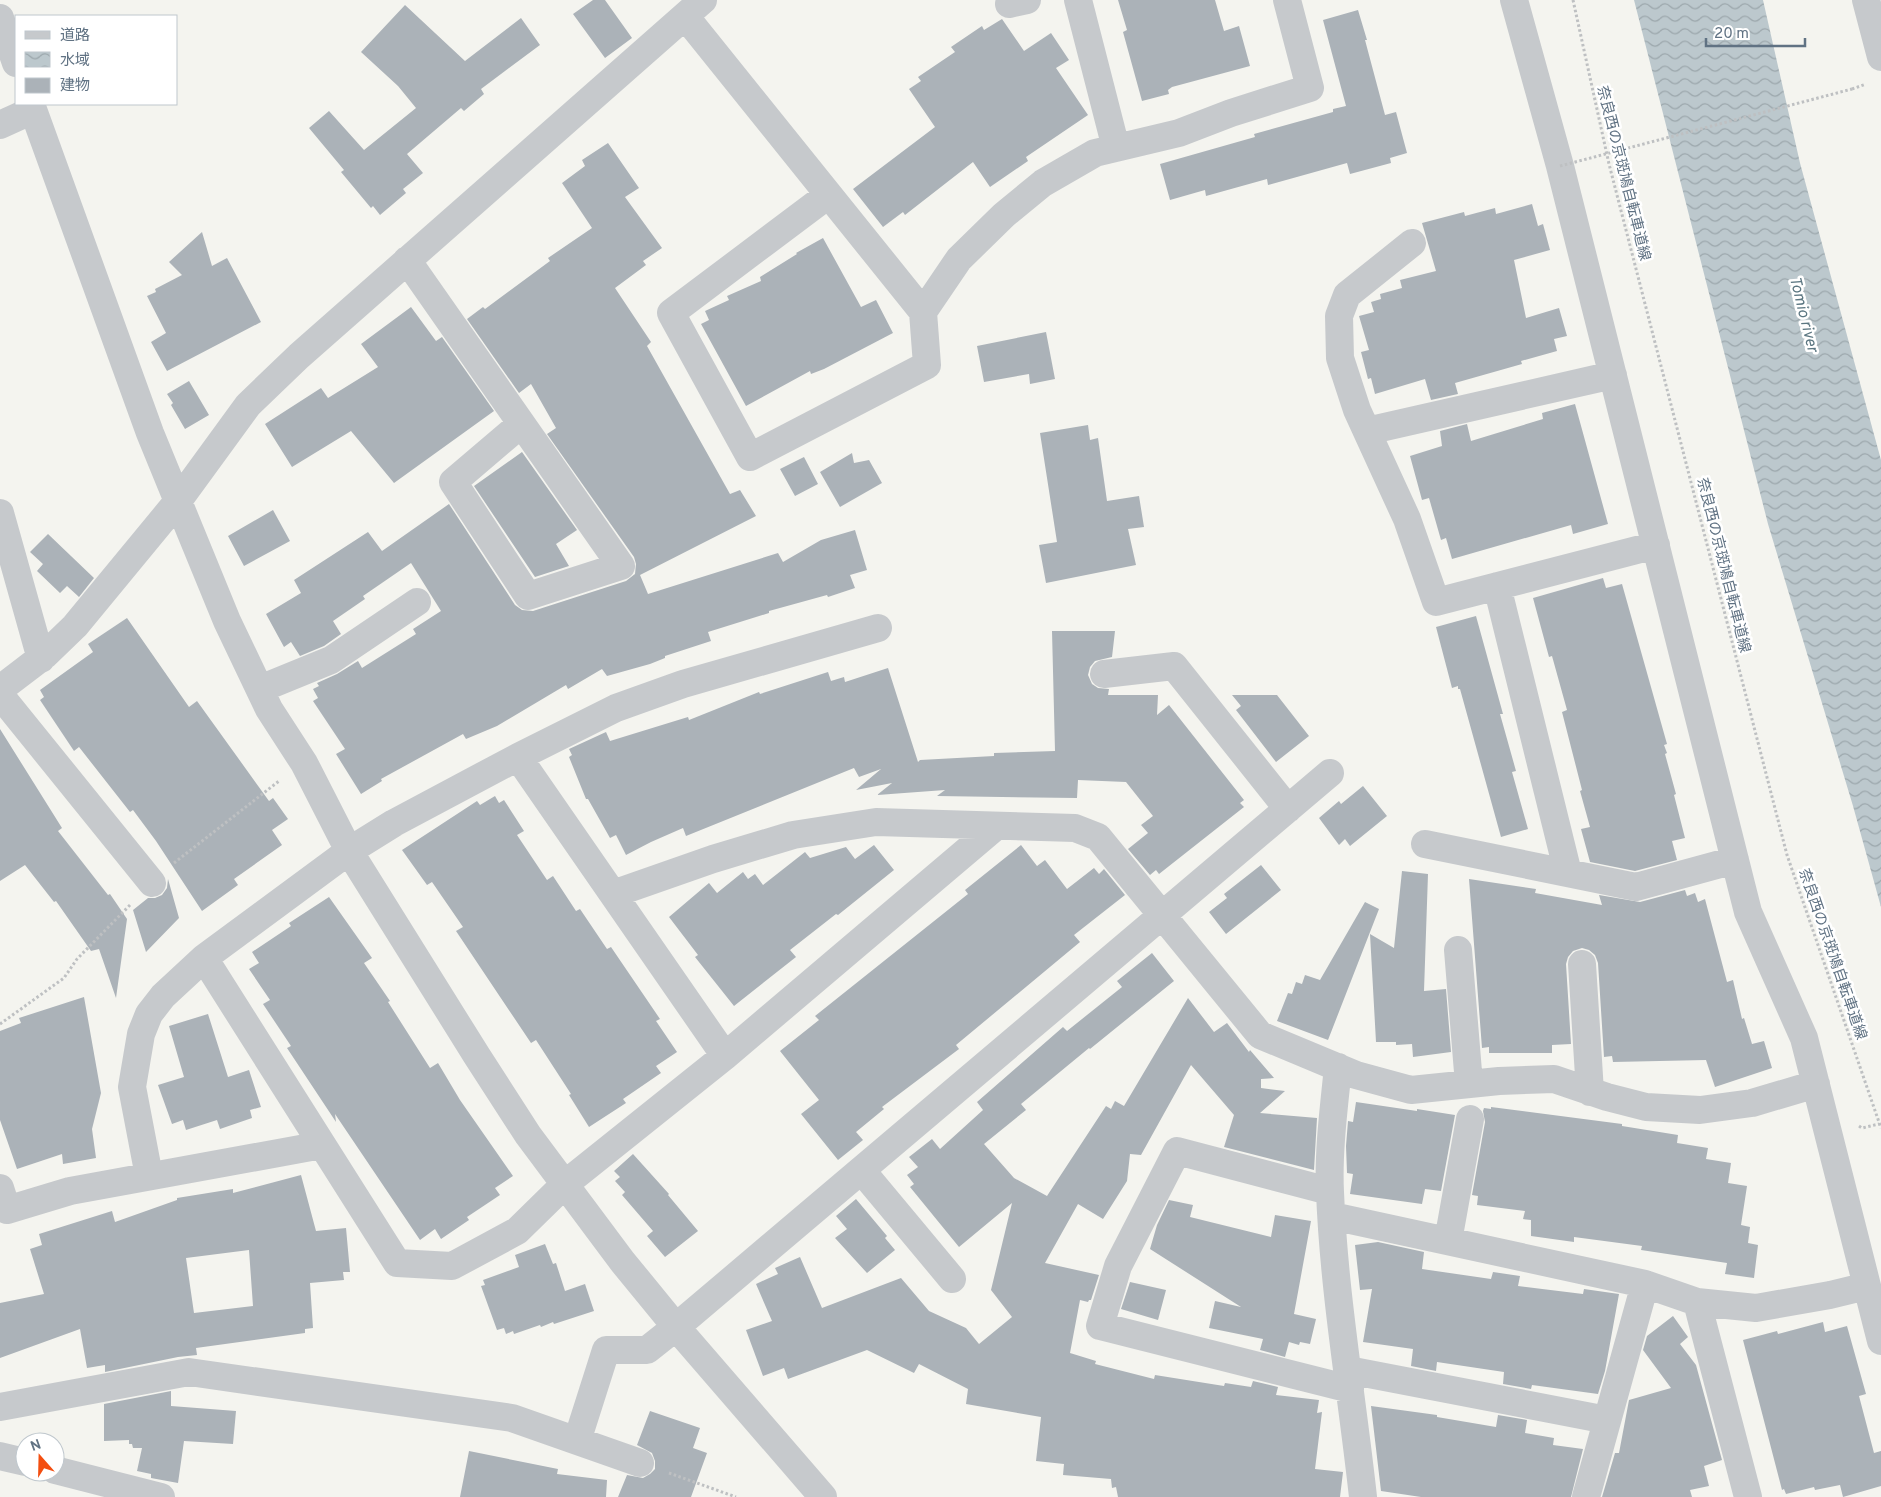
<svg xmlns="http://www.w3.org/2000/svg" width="1881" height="1497" font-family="Overpass,'Noto Sans JP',sans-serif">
<defs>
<pattern id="water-waves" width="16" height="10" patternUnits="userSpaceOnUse" patternTransform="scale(1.25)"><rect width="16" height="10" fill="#bcc8cd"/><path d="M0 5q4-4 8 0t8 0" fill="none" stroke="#9ca7ac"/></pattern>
</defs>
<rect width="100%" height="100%" fill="#f4f4ef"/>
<path fill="url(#water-waves)" d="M1634 0H1763L1800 163 1881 460V907L1853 806 1768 524Z"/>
<path fill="#abb2b8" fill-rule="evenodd" d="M593 0H605L632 38 605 58 573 14Z
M1118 0H1215L1224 31 1239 26 1250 66 1172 87 1168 90 1169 94 1142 101 1123 32 1127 30Z
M405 5 465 61 521 18 540 45 481 89 484 94 464 111 461 108 407 154 423 173 403 189 406 193 380 215 373 206 371 208 341 172 344 170 309 128 329 111 364 150 416 108 398 86 361 52Z
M1358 10 1367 40H1365L1385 115 1396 112 1407 153 1390 158 1391 163 1350 174 1347 163 1268 185 1267 179 1206 196 1205 190 1170 200 1160 164 1255 137 1254 134 1333 112V109L1346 106 1323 20Z
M1002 19 1024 51 1051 33 1069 60 1056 68 1088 115 1026 157 1028 161 990 187 973 162 905 215 903 212 883 227 853 189 935 127 909 89 921 81 918 77 955 52 951 47 982 26 984 30Z
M608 143 639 188 625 197 662 248 643 261 646 265 615 288 651 342 647 346 730 494 740 490 756 516 640 575 648 594 778 553 783 562 821 540 855 530 867 570 850 575 855 588 828 597 827 595 769 611V613L708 632 711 641 665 656V658L650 664 607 676 602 669 568 689 566 685 497 726 466 739 463 734 381 779 382 781 361 794 336 754 345 749 313 701 318 698 313 689 319 686 317 683 337 674 358 661 362 668 416 634 413 629 441 611 411 563 363 596 365 599 333 621 341 634 324 646 300 656 291 642 284 647 266 614 301 593 294 580 368 532 382 551 449 504 515 605 522 610 533 611 626 581 635 574 636 564 634 557 547 434 556 428 531 384 519 393 467 319 483 307 485 309 550 261 548 258 592 228 562 183 585 166 582 160Z
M1532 204 1538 226 1543 224 1550 250 1514 260 1526 318 1559 308 1567 336 1554 339 1557 351 1521 361 1522 364 1455 383 1458 394 1431 400 1425 379 1375 394 1371 378 1368 379 1361 352 1369 350 1359 316 1374 312 1371 302 1381 299 1380 294 1402 288 1400 280 1436 271 1422 223 1464 212 1465 216 1495 208 1496 214Z
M202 232 212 266 227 258 261 322 167 371 151 342 166 333 147 296 156 292 155 289 182 275 169 262Z
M823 238 861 307 876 300 893 333 824 369 811 374 810 371 746 406 701 324 709 320 705 311 729 300 727 296 761 281 760 277 797 254 796 253Z
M411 307 436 341 442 337 494 411 394 483 351 431 292 467 265 424 321 388 328 398 378 367 361 344Z
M1046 332 1055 379 1030 384 1029 374 984 382 977 346Z
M189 381 209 415 185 429 171 405 173 403 167 394Z
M1575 404 1608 524 1573 534 1571 525 1452 559 1446 538 1441 540 1429 498 1422 500 1410 456 1442 446 1440 431 1467 424 1471 441 1543 419 1542 413Z
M1088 425 1090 440 1098 438 1107 501 1139 496 1144 527 1128 529 1136 565 1046 583 1039 545 1057 542 1040 433Z
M522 452 577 530 556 544 569 566 535 577 474 486Z
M852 453 854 463 869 460 882 483 840 507 820 472Z
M804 457 818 484 795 496 780 469Z
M273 510 290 541 244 566 228 536Z
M48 534 94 578 79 597 67 586 60 593 37 571 43 564 30 552Z
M1603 578 1606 588 1622 584 1667 744 1664 745 1667 753 1665 754 1676 794 1674 795 1685 838 1672 841 1677 860 1635 871 1590 862 1581 829 1590 827 1580 791 1582 790 1562 712 1567 710 1552 656 1549 657 1533 598Z
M1476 616 1503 714H1500L1516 771 1512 772 1528 829 1501 837 1460 689H1458V686L1452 688 1436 627Z
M127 618 189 707 197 701 269 801 273 798 288 819 272 830 282 845 234 879 238 885 202 911 156 841 133 810 130 812 79 747 74 751 40 700 44 697 40 690 93 652 88 644Z
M1052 631H1115L1112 657 1095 661 1090 667 1088 675 1092 684 1098 688 1109 689 1108 695H1158L1157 715 1169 705 1244 800 1240 803 1244 807 1159 874 1156 870 1150 875 1128 849 1148 833 1141 825 1153 816 1126 782 1078 780 1077 798 937 796 945 790 877 795 892 783 856 790 881 769 859 777 854 768 686 836 683 828 651 842 626 855 616 835 610 838 588 799H586L569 757 572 755 569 749 606 732 610 741 688 717 689 720 759 692 760 694 828 672 831 681 844 677 845 682 888 668 918 762 920 760 994 756V753L1055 751Z
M1232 695H1277L1309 736 1276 762 1236 710 1241 706Z
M0 729 62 828 58 831 108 895 110 894 127 919 116 998 99 949 91 951 56 901 54 902 25 865 0 881Z
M1363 786 1387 816 1350 846 1345 839 1339 845 1319 818 1339 801 1341 804Z
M495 796 499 803 504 800 524 831 517 835 547 880 553 876 576 911 580 909 607 949 611 947 660 1019 656 1021 677 1052 656 1066 661 1073 623 1099 626 1103 589 1127 569 1095 571 1094 536 1040 531 1043 456 931 463 927 432 882 427 885 402 850 477 801 480 805Z
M874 845 894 870 838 915 836 914 790 950 796 957 734 1006 695 957 698 955 669 917 709 883 717 893 743 872 748 879 755 874 763 885 805 852 810 858 846 847 855 859Z
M1021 845 1037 866 1045 860 1067 889 1094 868 1099 874 1104 869 1125 895 1074 935 1080 942 956 1045 959 1049 882 1107 884 1109 856 1132 863 1140 838 1160 801 1114 819 1100 780 1051 819 1020 815 1016 968 894 965 890Z
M1261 865 1281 890 1226 934 1209 912 1227 898 1224 894Z
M1402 871 1428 874 1424 991 1446 989 1451 1052 1413 1057 1412 1044 1396 1045V1042H1376L1370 934 1394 948Z
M168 879 179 918 146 952 133 910 148 898H155L162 895 167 888Z
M1469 879 1536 889 1535 893 1602 905 1599 895 1640 902 1685 890 1687 896 1695 893 1698 902 1705 899 1727 982 1733 980 1742 1019 1744 1018 1752 1044 1764 1041 1772 1068 1715 1087 1706 1060 1613 1062 1612 1056 1604 1057 1598 963 1595 955 1589 950 1582 948 1573 951 1568 957 1566 964 1571 1044 1552 1045V1053H1489V1047L1482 1048Z
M329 897 372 958 364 963 390 1001 388 1002 430 1068 438 1063 460 1100 513 1176 495 1188 500 1195 467 1217 469 1220 441 1239 435 1229 420 1240 335 1114 336 1122 287 1048 291 1046 263 1004 270 1000 249 969 259 963 252 952 291 926 289 923Z
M1365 902 1379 909 1328 1040 1277 1021 1288 993 1292 994 1296 982 1302 984 1305 975 1320 980Z
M1152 953 1174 981 1090 1049 1089 1048 1021 1104 1026 1110 984 1144 1014 1178 1047 1196 1106 1106 1111 1109 1115 1101 1124 1106 1188 998 1214 1032 1227 1023 1249 1052 1250 1050 1274 1078 1261 1079V1088L1285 1091 1260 1113 1317 1118 1314 1170 1224 1147 1234 1115 1191 1065 1141 1155 1130 1154 1127 1181 1103 1219 1078 1204 1045 1263 1099 1275 1091 1300H1089L1088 1302 1080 1300 1070 1353 1096 1361 1095 1364 1154 1379 1155 1375 1224 1386 1225 1383 1251 1387 1253 1381 1278 1387 1276 1395 1319 1400 1317 1413 1322 1412 1315 1469 1343 1472 1340 1497H1118L1116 1487 1112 1488 1111 1479 1063 1475 1064 1464 1036 1461 1041 1417 966 1404 968 1389 919 1364 914 1373 867 1350 788 1379 784 1368 763 1376 746 1330 772 1321 756 1284 778 1274 775 1268 800 1257 822 1308 901 1278 929 1311 966 1328 979 1344 1012 1317 991 1290 1012 1203 959 1247 910 1187 914 1184 907 1175 918 1167 909 1157 932 1139 940 1149 983 1110 977 1102 1063 1027 1067 1031 1122 987 1117 981Z
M84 997 101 1093 92 1129 96 1158 63 1164 62 1154 17 1169 0 1120V1031L21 1023 19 1018Z
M208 1014 228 1077 249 1070 261 1107 250 1110 252 1118 220 1129 217 1120 186 1130 183 1120 172 1124 158 1085 184 1077 169 1026Z
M1356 1102 1417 1111V1109L1455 1115 1441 1191 1425 1189 1422 1204 1350 1194 1353 1174 1347 1173 1346 1146 1348 1121 1353 1122Z
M1491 1107 1622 1124V1126L1678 1135 1677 1143 1708 1148 1706 1159 1731 1163 1728 1183 1747 1186 1741 1225 1750 1227 1748 1243 1758 1245 1754 1278 1725 1274 1727 1263 1641 1250 1642 1246 1574 1237V1242L1531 1236V1220L1523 1219 1525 1211 1477 1205 1478 1196 1472 1195 1485 1122 1483 1111 1484 1108 1491 1109Z
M633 1154 669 1194 668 1195 698 1231 665 1257 647 1236 653 1231 622 1195 625 1192 615 1181 620 1177 614 1171Z
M301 1175 316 1231 346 1228 350 1272H343L344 1280 310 1283 313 1328 305 1329V1333L196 1348 197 1355 178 1357 105 1372V1365L87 1368 80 1329 0 1358V1303L44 1294 30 1249 42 1245 39 1234 112 1211 115 1222 177 1200V1198L233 1189V1193ZM249 1250 253 1306 194 1313 186 1258Z
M856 1199 887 1236 885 1238 895 1250 867 1273 835 1238 847 1229 836 1216Z
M1169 1200 1193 1205 1190 1217 1271 1237 1275 1215 1311 1221 1294 1314 1316 1319 1310 1344 1300 1342 1299 1345 1289 1342 1285 1357 1260 1350 1263 1339 1209 1328 1215 1301 1241 1307 1150 1249 1157 1225Z
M1378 1242 1424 1252 1422 1269 1491 1279 1493 1272 1520 1276 1518 1286 1583 1294 1584 1289 1619 1294 1605 1371 1598 1394 1532 1385 1531 1389 1503 1384 1504 1372 1437 1362 1436 1371 1411 1366 1413 1349 1363 1342 1372 1289 1360 1290 1355 1245Z
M545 1244 553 1264 556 1263 565 1291 585 1284 594 1311 554 1324 553 1322 541 1327 540 1325 514 1334 513 1331 506 1334 504 1328 497 1330 481 1286 485 1285 483 1280 519 1267 515 1255Z
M1130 1282 1166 1290 1158 1320 1121 1309Z
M1673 1316 1688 1337 1680 1344 1696 1365 1722 1460 1704 1466 1709 1486 1690 1490 1692 1497H1602L1615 1453H1619L1629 1400 1671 1388 1643 1350 1647 1336Z
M1823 1322 1825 1332 1847 1326 1866 1394 1859 1396 1874 1453 1881 1451V1486L1843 1497 1840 1485 1815 1490 1814 1487 1786 1494 1784 1489 1782 1490 1743 1340 1777 1331 1778 1334Z
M171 1391V1406L236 1411 233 1444 184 1441 178 1483 151 1478V1474L137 1471 142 1448H133L132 1444H129V1440L104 1441V1404Z
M1371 1406 1437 1415V1417L1496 1427 1498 1415 1527 1420 1525 1433 1554 1438 1553 1445 1583 1449 1571 1497H1421L1381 1491Z
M650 1411 700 1428 693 1448 707 1453 691 1497H618L627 1475 643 1478 650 1474 655 1469V1461L652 1453 637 1445Z
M469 1451 558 1469 557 1474 607 1480 606 1497H460Z"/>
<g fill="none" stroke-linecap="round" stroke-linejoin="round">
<path stroke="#bec0c2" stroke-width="3" stroke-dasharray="2.5 2.5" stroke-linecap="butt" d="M1573 0 1609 164 1787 855 1881 1128
M1852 89 1866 84
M174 863 279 781
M0 1024 64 978 77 959 131 904
M1859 1126 1862 1128 1879 1124
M669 1473 736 1497"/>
<path stroke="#c6c9cc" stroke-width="28" d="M1078 0 1116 148
M1514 0 1560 166 1748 912 1804 1038 1881 1341
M1866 0 1881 57
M1009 4 1027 0
M685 16 923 312
M0 18 16 63
M31 104 150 433 227 621 269 709 304 763 349 851 477 1056 528 1135 622 1261 676 1327 823 1497
M0 125 33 110
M828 195 671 313 750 457 927 365 923 312 959 259 1004 215 1043 183 1095 153 1179 133 1231 113 1310 88 1287 0
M1412 243 1347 295 1339 316 1340 358 1357 410 1407 519 1436 602 1656 545
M407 260 621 566 528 596 453 482 521 424
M1367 431 1613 375
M0 513 41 659
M1497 586 1568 873
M1104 674 1174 666 1288 809
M0 689 46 654 75 626 178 501 248 405 299 356 703 0
M260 689 331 660 417 602
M0 695 152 883
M518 757 725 1056
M1425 844 1636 887 1735 860
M613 894 713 859 793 835 876 822 1075 828 1098 837 1260 1035 1356 1075 1411 1090 1499 1081 1554 1079 1607 1097 1646 1107 1700 1110 1752 1103 1816 1084
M1458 950 1469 1084
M204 958 397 1263 452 1266 517 1231 565 1184 725 1056 995 827
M1582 964 1590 1092
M1338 1067C1334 1107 1328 1152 1330 1192 1334 1294 1352 1396 1363 1497
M862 1171 952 1279
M149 1176 132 1087 141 1034 149 1014 163 996 204 958 349 851 394 823 518 757 616 708 683 684 878 628
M0 1188 7 1210 70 1191 322 1145
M1329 1191 1177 1151 1118 1266 1100 1326 1350 1389
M1332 1216 1645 1284 1586 1497
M1448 1241 1470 1119
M1645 1284 1697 1302 1756 1308 1830 1295 1867 1286
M1697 1302 1748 1497
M1348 1370 1607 1420
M0 1407 189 1372 512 1418 640 1463
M577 1441 606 1350H647L676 1327 1330 773
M0 1456 25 1462
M55 1470 161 1497"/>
<path stroke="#bec0c2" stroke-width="3" stroke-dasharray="2.5 2.5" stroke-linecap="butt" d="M1560 166 1852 89"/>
</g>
<g text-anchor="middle" stroke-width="5" stroke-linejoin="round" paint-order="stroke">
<g font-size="15" fill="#607283" stroke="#fff">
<text transform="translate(1624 173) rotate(76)" y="5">奈良西の京斑鳩自転車道線</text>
<text transform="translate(1724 565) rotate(76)" y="5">奈良西の京斑鳩自転車道線</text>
<text transform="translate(1833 954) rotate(71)" y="5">奈良西の京斑鳩自転車道線</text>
</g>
<g font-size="16" font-style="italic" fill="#5b7681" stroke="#fff">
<text transform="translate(1805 314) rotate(76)" y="6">Tomio river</text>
</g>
</g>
<rect x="15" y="15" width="162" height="90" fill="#ffffff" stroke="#bfc7cd"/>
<rect x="25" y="31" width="25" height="8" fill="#c6c9cc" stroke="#bfc7cd"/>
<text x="60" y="40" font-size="15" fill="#607283">道路</text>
<rect x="25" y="52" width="25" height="15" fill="url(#water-waves)" stroke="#bfc7cd"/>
<text x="60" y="65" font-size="15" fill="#607283">水域</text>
<rect x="25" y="78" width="25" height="15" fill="#abb2b8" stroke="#bfc7cd"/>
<text x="60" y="90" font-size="15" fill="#607283">建物</text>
<g transform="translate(40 1457) rotate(340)"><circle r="24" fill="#ffffff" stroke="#bfc7cd"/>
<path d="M0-4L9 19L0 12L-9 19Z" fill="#f34e10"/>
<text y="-8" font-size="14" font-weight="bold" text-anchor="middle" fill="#607283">N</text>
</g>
<path d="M1706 38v8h99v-8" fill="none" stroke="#607283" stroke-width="2.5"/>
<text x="1714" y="38" font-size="15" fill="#607283" stroke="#ffffff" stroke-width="4" paint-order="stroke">20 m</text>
</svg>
